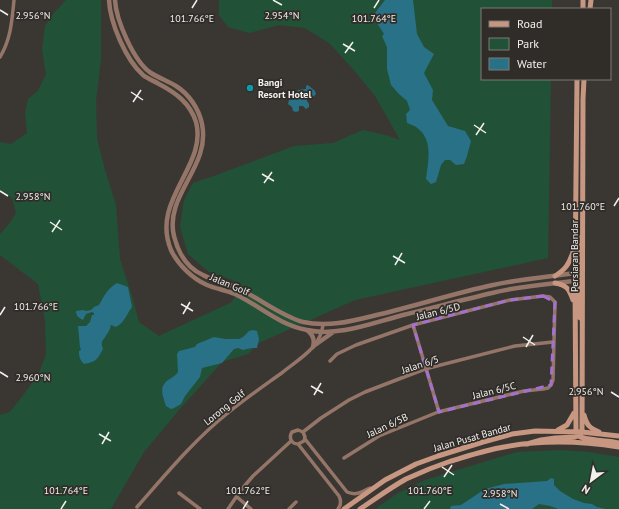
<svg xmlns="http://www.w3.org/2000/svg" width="619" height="509" font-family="'PT Sans',sans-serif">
<rect width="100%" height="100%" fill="#3a3733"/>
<path fill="#215237" d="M66 0H101V59L96 101 97 138 105 170 116 205 120 259 133 299 139 322 159 336 232 302 241 283 209 272 188 254 180 227 184 200 193 183 211 177 294 146 333 143 363 130 386 135 400 140 375 96 352 68 329 43 305 28 279 25 249 33 228 27 219 15V0H552V9H482V79H551L548 258 355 300 259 343 248 354 222 362 179 410 144 452 111 509H0V415L10 412 21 398 38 375 46 355 45 320 38 284 0 255V234L9 224 16 213 12 198 0 190V142L11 144 27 133 25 113 28 99 38 91 46 74 42 50 45 26 53 14Z
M559 450 589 452 619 457V509H375L398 493 425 480 467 467 517 452Z"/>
<path fill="#297186" d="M385 0H413L417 34 424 47 434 54 424 73 433 90 432 100 448 126 465 131 471 141 467 156 464 164 456 165 450 160H445L441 165 436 182 431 184 426 179C428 161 434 139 416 127 414 126 410 124 407 123L406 114 410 110 407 101 399 94 391 85 387 69V47L382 36 384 34 377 23 379 20 375 13Z
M308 85 315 91 316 94 313 97 307 98V101L309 104V107L306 109 303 106H299V111L296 112 293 111 292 107 288 104 289 100 294 96 298 90 306 89V86Z
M117 283 128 287 132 307C126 315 125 322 116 327L111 325C110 328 109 332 107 334 103 341 100 341 103 349 97 360 96 362 84 364 80 360 79 357 79 351L81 350 80 347 78 326H86L90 322 92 315H94V313L92 312 86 314 83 320C79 318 76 316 76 311L83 310 86 311 91 310 94 307 99 305C105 295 106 290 117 283Z
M253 330 257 331 259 339 257 348H251L243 350 238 348 234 349 222 363 202 368 200 377 185 396 181 404 174 408 171 409 166 406C164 399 159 389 165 383 169 378 174 378 178 372L177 354 179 351 195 347 197 344 214 337 225 339H239L243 337 249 331Z
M551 478 554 479V485L560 491 573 499 584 503 592 504 597 507 606 509H558L550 506 539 504 532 509H450L451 506 461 505 485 489 504 484 547 481Z"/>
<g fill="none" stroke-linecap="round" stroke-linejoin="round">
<path stroke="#947568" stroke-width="3.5" d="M0 57C11 39 12 20 14 0
M413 325 439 412
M330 361 337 354 356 345 413 325 510 300 543 296 550 297 555 302 553 380 551 385 548 388 543 389 524 391 438 412 379 436 344 458
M303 432 321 418 349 400 365 392 425 369 515 346 553 342
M305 439 347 492C356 496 362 492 370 488
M298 444 304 441 305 437 303 432 298 430 292 432C288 438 292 444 298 444L339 496C341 500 341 505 338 509
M179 493 200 509
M237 497 251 509
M137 507C166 474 194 440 229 412 246 398 265 385 283 372 293 364 304 357 313 347 319 340 322 333 323 325
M228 509 241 490 253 476 291 441
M289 509 296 502"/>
<path stroke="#947568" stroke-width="4.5" d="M109 0C110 23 126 60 143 75 148 79 154 81 159 84 176 93 190 103 196 122 208 166 150 200 171 250 178 265 193 279 207 285 216 289 226 290 235 294 260 306 279 325 307 330 338 337 372 323 403 315 432 308 462 300 492 293 519 286 547 284 575 281
M115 0C116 20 134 62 151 73 159 78 168 81 176 86 189 94 199 109 202 124 211 167 164 195 174 236 178 252 187 268 203 275 212 280 223 282 233 286 257 296 278 315 303 322 330 328 356 320 381 314 419 305 455 293 493 285 520 279 547 277 575 273
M308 331C313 335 315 340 313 347
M315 345 332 333"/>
<path stroke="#c89782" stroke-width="5" d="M583 9V0
M590 9 591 0
M555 276C566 269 569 264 573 252
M555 283C567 285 569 289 573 300
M580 318 579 311V282L578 277 579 245 581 237
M584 415C587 426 590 428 599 432
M558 430 567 425 574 413
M576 432 575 281 577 79
M577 435C584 441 608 440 619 443
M527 444 541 440 555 438 575 437 580 435 582 432 583 99 584 79
M344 509 385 480 416 464 438 456 483 442 512 434 535 431 582 432 619 436
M360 509C375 499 390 488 406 479 421 472 436 466 451 461 468 456 486 450 504 447 542 440 581 441 619 447"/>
</g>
<path fill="none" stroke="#a471cf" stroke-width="3" stroke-dasharray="8 5" stroke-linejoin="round" d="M543 296 555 302 551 385 439 412 413 325 510 300Z"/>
<path fill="none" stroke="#f1f0ed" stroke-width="1.5" d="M273 0 282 5M192 8 197 0M374 8 379 0M0 10 8 15M343 44 355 51M345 53 353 42M131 92 143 100M133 102 141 90M474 125 486 133M476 135 484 123M262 174 274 181M264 183 272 172M0 191 8 196M614 206 619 198M50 222 62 230M52 232 60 220M393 256 405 263M395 265 402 253M181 304 193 311M183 314 190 302M0 315 5 307M523 337 535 345M526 347 533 335M0 372 8 377M311 386 323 393M611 392 619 397M314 395 321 383M99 434 111 441M102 444 109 432M442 467 454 475M444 477 452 465M500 504 509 509M61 509 66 501M243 509 248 501M424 509 430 501"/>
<circle fill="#0f9aa8" stroke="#302d29" stroke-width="1.5" cx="250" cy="88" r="4"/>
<g text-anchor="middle" stroke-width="3.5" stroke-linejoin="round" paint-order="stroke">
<g font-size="10" font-weight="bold" fill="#f1f0ed" stroke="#302d29" text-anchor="start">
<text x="258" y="86">Bangi<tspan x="258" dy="12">Resort Hotel</tspan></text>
</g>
<g font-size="10" fill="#f1f0ed" stroke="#302d29">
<text transform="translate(574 256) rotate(-90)" y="4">Persiaran Bandar</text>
<text transform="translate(230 284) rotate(23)" y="4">Jalan Golf</text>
<text transform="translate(438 311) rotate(-14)" y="4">Jalan 6/5D</text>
<text transform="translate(420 364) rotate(-18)" y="4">Jalan 6/5</text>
<text transform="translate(494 390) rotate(-14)" y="4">Jalan 6/5C</text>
<text transform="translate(224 407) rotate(-39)" y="4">Lorong Golf</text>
<text transform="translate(387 425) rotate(-25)" y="4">Jalan 6/5B</text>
<text transform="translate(472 437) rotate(-16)" y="4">Jalan Pusat Bandar</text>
</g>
</g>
<g font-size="10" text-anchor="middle" fill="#f1f0ed" stroke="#302d29" stroke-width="3.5" stroke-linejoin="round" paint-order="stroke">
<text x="282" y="19">2.954°N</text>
<text x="33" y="19">2.956°N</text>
<text x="192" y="22">101.766°E</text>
<text x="374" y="22">101.764°E</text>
<text x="33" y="200">2.958°N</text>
<text x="583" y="210">101.760°E</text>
<text x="36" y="310">101.766°E</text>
<text x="33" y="381">2.960°N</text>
<text x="586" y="395">2.956°N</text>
<text x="66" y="494">101.764°E</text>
<text x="248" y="494">101.762°E</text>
<text x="430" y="494">101.760°E</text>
<text x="500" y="497">2.958°N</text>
</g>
<rect x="481" y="8" width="130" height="72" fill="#302d29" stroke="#7d7b77"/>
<rect x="489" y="21" width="20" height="6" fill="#c89782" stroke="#7d7b77"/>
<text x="517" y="28" font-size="12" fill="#f1f0ed">Road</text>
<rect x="489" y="38" width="20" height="12" fill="#215237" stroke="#7d7b77"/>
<text x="517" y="48" font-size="12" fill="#f1f0ed">Park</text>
<rect x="489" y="58" width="20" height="12" fill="#297186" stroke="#7d7b77"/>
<text x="517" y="68" font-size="12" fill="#f1f0ed">Water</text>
<g transform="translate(591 481) rotate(212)" stroke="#302d29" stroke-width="3" paint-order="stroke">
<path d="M0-3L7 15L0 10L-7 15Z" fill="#f1f0ed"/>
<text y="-6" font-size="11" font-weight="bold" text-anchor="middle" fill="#f1f0ed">N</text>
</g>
</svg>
